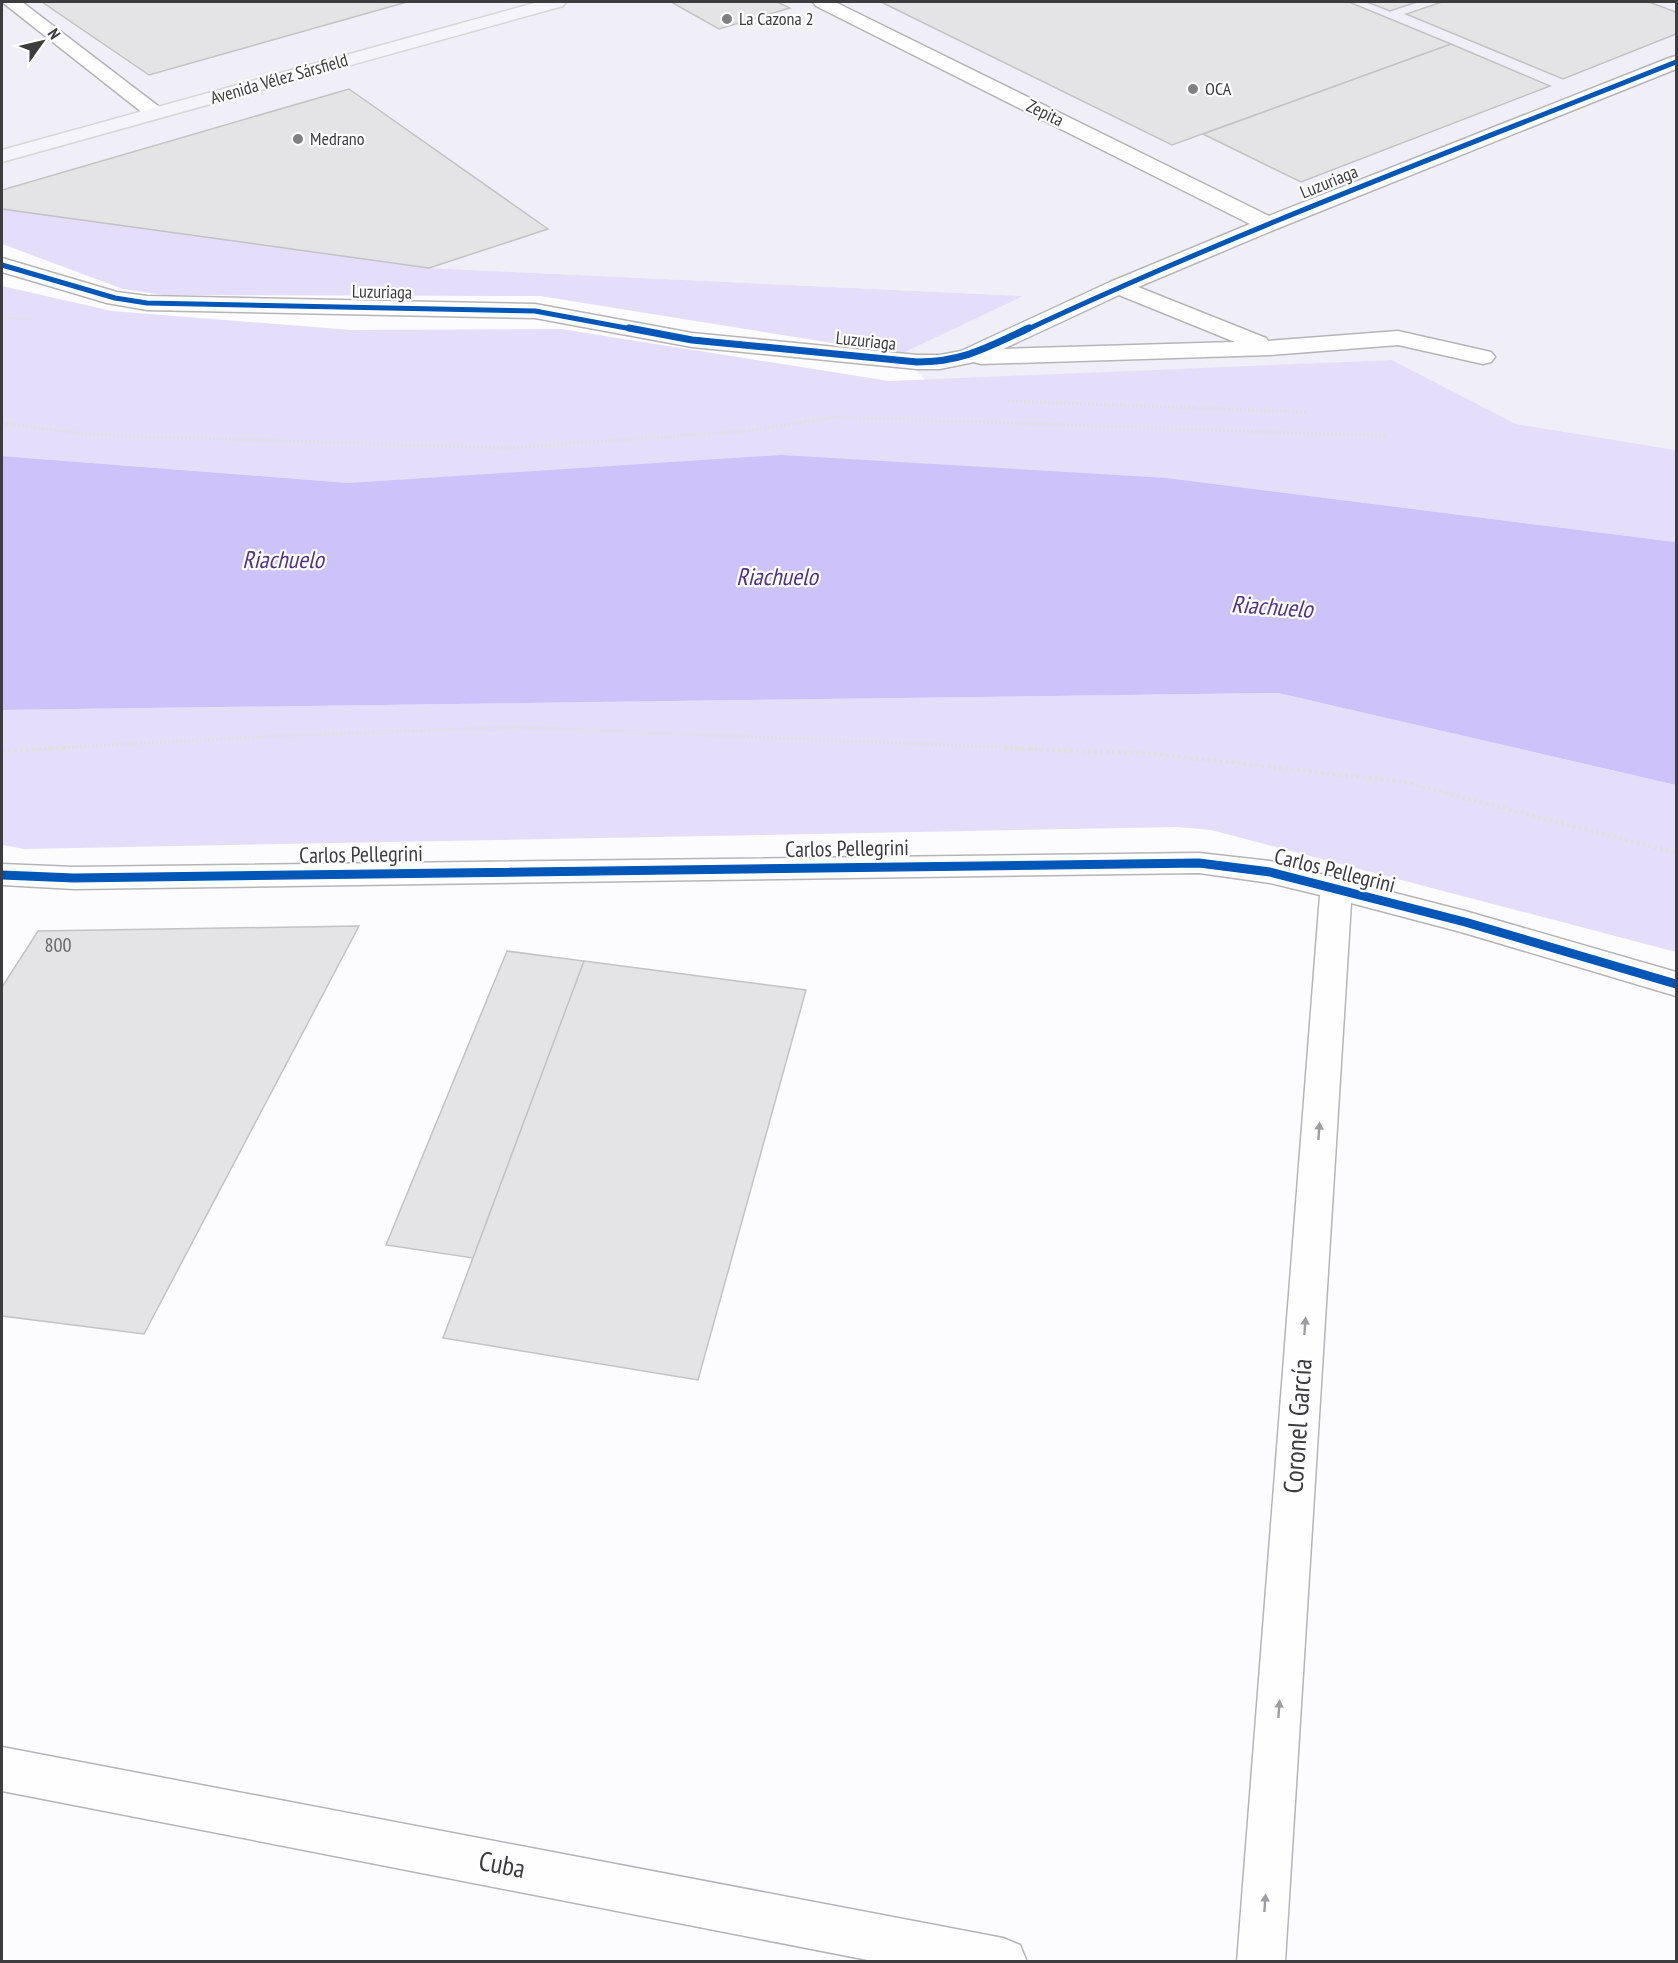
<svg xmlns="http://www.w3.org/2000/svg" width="1678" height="1963" font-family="'PT Sans Narrow',sans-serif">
<rect width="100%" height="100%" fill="#fcfbfd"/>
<path fill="#f0eff8" d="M2 2H1676V450L1516 424 1392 360 926 381 901 354 1022 296 429 268 2 209Z"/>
<path fill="#e4defb" d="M2 209 429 268 1023 296 901 354 540 296 164 295 123 289 2 244Z
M2 286 112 311 352 330 561 329 889 381 1392 360 1516 424 1676 450V542L1167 478 349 483 2 456Z
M1278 693 1676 785V952L1211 830 1178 827 24 849 2 845V710Z"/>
<path fill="#cec2fb" d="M781 455 1167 478 1676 542V785L1278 693 2 710V456L349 483Z"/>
<path fill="#e4e3e6" stroke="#c3c2c4" stroke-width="1.5" d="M42 2H407L149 75Z
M671 2H777L790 8 719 29Z
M881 2H1349L1451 44 1172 145Z
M1367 2H1417L1390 11Z
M1442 2H1649L1676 12V34L1563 79 1406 14Z
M1451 44 1550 86 1301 182 1203 134Z
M349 89 548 229 429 268 2 209V190Z
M359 926 144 1334 2 1316V987L38 931Z
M507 951 584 961 473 1258 386 1245Z
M584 961 806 990 698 1380 443 1338Z"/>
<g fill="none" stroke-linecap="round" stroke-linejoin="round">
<defs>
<path id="minor" d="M2 2H22L162 109 165 113 162 117H148Z
M813 2H835L1269 216 1669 58 1676 56V69L1276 229 1138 287 1266 338 1268 341 1398 331 1491 352 1495 357 1491 362 1483 364 1398 345 1269 355 981 364 974 362 940 369H917L692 347 535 318 147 310 107 303 2 272V258L117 292 147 296 535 304 692 333 917 355H940L961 351 1110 282 1250 224 816 6ZM1119 295 1235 342 1003 349Z
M1199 853 1270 861 1465 911 1676 972V996L1461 932 1351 903 1285 1962H1237L1320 895 1270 883 1199 873 74 889 2 885V864L74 867Z
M2 1747 1003 1938 1020 1945 1027 1962H878L2 1791Z"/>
<path id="major" d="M538 2H566L563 6 2 162V150Z"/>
</defs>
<use href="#minor" stroke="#b5b5b7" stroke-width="3"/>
<use href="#major" stroke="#d7d6d8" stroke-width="3"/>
<path stroke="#e0e0e0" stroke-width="2" stroke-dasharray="1.5 1.5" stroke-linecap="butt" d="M2 317 34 320"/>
<path stroke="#e0e0e0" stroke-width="3" stroke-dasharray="2 2" stroke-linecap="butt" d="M1008 401 1307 412
M2 423 94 435 509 448 747 431 836 417 1385 436
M36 749 277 736 514 727 1040 749"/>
<path stroke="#e0e0e0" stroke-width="4" stroke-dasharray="3 3" stroke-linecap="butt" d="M1004 748 1155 754 1404 782 1676 853
M2 751 64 748"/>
<use href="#minor" fill="#fffeff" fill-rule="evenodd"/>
<use href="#major" fill="#f5f4fa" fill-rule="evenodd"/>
<defs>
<path id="cycleway-far2" d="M2 265 115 298 147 303 535 311 637 330
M1026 330C1238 231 1458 149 1676 62"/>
<path id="cycleway-far1" d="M629 328 692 340 917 362C963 362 988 347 1029 328"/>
<path id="cycleway" d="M2 875 74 878 1199 863 1270 872 1465 922 1676 984"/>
</defs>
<use href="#cycleway-far2" stroke="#fff" stroke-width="8"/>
<use href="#cycleway-far1" stroke="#fff" stroke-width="10"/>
<use href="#cycleway" stroke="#fff" stroke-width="13"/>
<use href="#cycleway-far2" stroke="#0057b8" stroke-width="5"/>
<use href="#cycleway-far1" stroke="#0057b8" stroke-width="7"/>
<use href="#cycleway" stroke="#0057b8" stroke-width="9"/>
</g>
<defs><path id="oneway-solid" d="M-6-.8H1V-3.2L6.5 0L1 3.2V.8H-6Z" transform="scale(1.5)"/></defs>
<g fill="#9e9d9f">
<use href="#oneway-solid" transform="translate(1319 1131) rotate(-86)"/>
<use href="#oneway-solid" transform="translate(1305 1326) rotate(-86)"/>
<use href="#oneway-solid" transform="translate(1279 1709) rotate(-86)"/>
<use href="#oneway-solid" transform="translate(1265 1903) rotate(-86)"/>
</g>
<g fill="#807f82" stroke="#fff" stroke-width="2">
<circle cx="727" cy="19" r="6"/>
<circle cx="1193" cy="89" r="6"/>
<circle cx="298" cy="139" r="6"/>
</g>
<g text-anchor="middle" stroke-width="4.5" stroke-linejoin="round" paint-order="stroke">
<g font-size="18" fill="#3d3c3f" stroke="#fff" text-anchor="start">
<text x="739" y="25">La Cazona 2</text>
<text x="1205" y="95">OCA</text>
<text x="310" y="145">Medrano</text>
</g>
<g font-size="18" fill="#3d3c3f" stroke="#fff">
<text transform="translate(279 79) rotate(-16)" y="6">Avenida Vélez Sársfield</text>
<text transform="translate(1045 113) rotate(26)" y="6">Zepita</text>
<text transform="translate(1329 182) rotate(-22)" y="6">Luzuriaga</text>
<text transform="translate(382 292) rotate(1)" y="6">Luzuriaga</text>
<text transform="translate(866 341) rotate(6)" y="6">Luzuriaga</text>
</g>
<g font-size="20" fill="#68686a">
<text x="58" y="952">800</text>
</g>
<g font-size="22" fill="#3d3c3f" stroke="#fff">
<text transform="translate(847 848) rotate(-1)" y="8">Carlos Pellegrini</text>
<text transform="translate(361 854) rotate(-1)" y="8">Carlos Pellegrini</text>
<text transform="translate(1335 870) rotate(14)" y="8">Carlos Pellegrini</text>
</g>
<g font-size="24" font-style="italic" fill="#503390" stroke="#fff">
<text x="283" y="568">Riachuelo</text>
<text x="777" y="585">Riachuelo</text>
<text transform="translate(1272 607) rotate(4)" y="8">Riachuelo</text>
</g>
<g font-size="27" fill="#3d3c3f" stroke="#fff">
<text transform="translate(1298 1426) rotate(-86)" y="9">Coronel García</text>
<text transform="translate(502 1865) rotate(11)" y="9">Cuba</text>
</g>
</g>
<rect width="1678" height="1963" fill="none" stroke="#3d3c3f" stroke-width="6"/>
<g transform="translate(42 42) rotate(56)" stroke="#ffffff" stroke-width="4.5" paint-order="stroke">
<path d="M0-4.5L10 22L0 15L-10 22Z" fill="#3d3c3f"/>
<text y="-9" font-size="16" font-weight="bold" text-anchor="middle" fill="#3d3c3f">N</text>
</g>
</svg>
